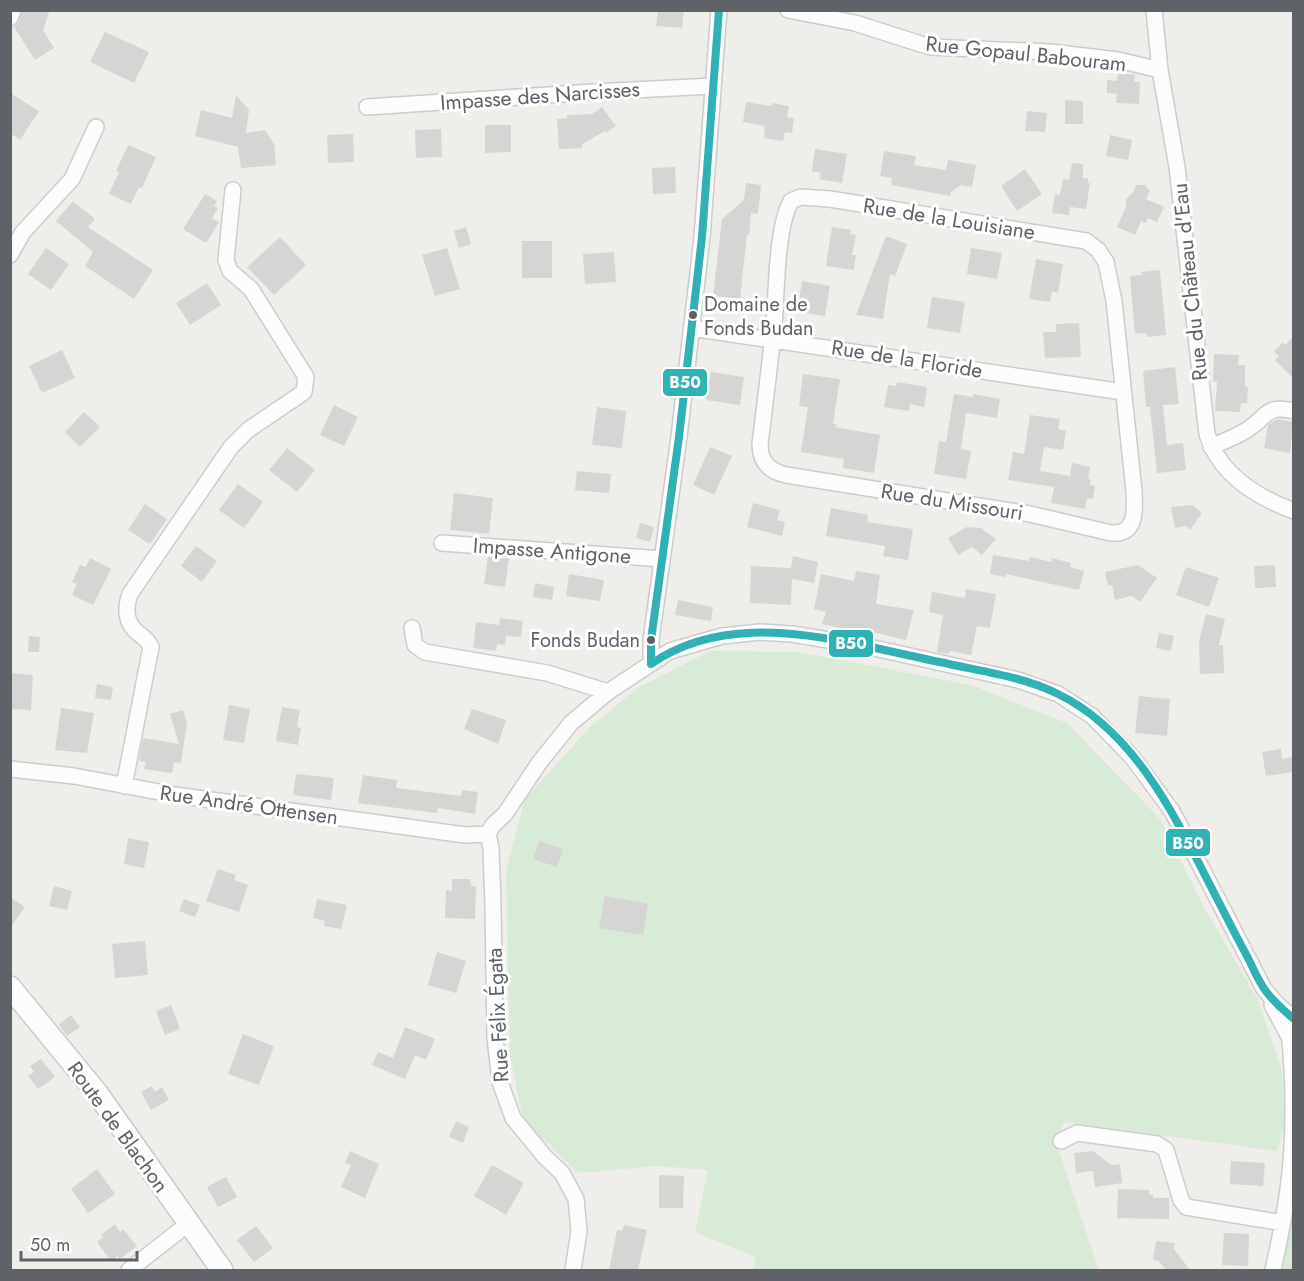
<svg xmlns="http://www.w3.org/2000/svg" width="1304" height="1281" font-family="Jost,sans-serif">
<rect width="100%" height="100%" fill="#efeeea"/>
<path fill="#d8ebd6" d="M710 651 798 652 971 685 1067 723 1160 819 1205 909 1257 998 1282 1070 1285 1125 1277 1151 1064 1122 1056 1142 1099 1270H754L755 1257 695 1232 708 1170 658 1166 578 1173 523 1120 510 1055 506 870 525 799 591 726 638 688Z
M1293 1201V1270H1282Z"/>
<path fill="#d6d5d3" d="M22 10H42L49 13 43 30 54 48 35 60 14 27 19 22Z
M658 10H684L682 28 656 26Z
M105 32 149 52 134 83 90 62Z
M1118 73 1135 75 1134 82H1140L1139 104 1116 103 1117 94 1107 93V80L1117 81Z
M10 93 39 111 20 140 10 133Z
M236 95 249 110 246 133 265 130 274 144 276 165 241 168 238 147 195 136 201 110 232 118Z
M1065 100 1083 101V124H1065Z
M746 102 771 106 772 103 789 106 787 117 794 119 792 133 785 132 783 141 764 138 765 126 743 122Z
M602 107 616 126 606 133 605 131 582 144V148L559 149 557 119 567 118V115L592 114Z
M1027 111 1047 113 1045 132 1025 131Z
M485 125H511V152L485 153Z
M441 129 442 157 416 158 415 130Z
M353 134 354 162 328 163 327 135Z
M1110 135 1132 140 1128 160 1106 156Z
M128 145 156 157 142 188 139 187 131 204 109 194 119 172 116 171Z
M815 149 847 154 842 183 819 179 821 173 812 171Z
M884 151 916 156 914 165 946 170 948 160 976 165 972 187 961 185 951 192 950 196 891 185 892 178 880 176Z
M1072 163 1083 164V178H1088V183H1090L1086 209 1070 207 1069 215 1052 213 1055 194 1060 195 1063 179 1069 180Z
M675 167 676 193 653 194 652 168Z
M1025 169 1042 194 1017 211 1001 186Z
M746 183 761 185 758 214 751 213 749 235H747L740 299 713 296 722 219 744 200Z
M1136 185H1145L1150 191 1146 199 1164 207 1157 222 1148 218 1146 223 1141 221 1135 235 1117 227 1126 207V199L1133 193Z
M205 194 217 201 214 206 218 208 212 218 219 222 206 243 183 229Z
M73 201 95 219 88 227 153 270 134 299 85 266 93 252 56 221Z
M466 227 471 244 459 248 454 231Z
M832 227 851 230 850 234 856 235 852 255H856L854 270 826 266Z
M886 236 907 244 895 276 890 274 883 319 856 315Z
M280 237 306 265 274 295 247 267Z
M522 241H552V278H522Z
M46 248 69 264 51 290 28 274Z
M447 248 460 289 435 296 422 255Z
M971 248 1002 253 997 279 967 274Z
M614 252 616 282 585 284 583 254Z
M1036 259 1063 264 1058 293 1052 292 1050 302 1029 299Z
M1160 270 1166 335 1147 337 1146 333 1135 334 1130 276 1142 275 1141 272Z
M802 281 830 286 825 316 797 312Z
M207 283 221 305 190 325 176 303Z
M932 297 965 302 960 333 927 328Z
M1079 323 1081 357 1045 358 1043 332H1056V324Z
M1293 336V378L1275 360 1279 357 1274 351 1283 342 1286 345Z
M62 350 75 378 42 393 29 366Z
M1214 354 1239 355 1238 365H1245V387H1248L1247 403H1241L1240 412 1215 411 1217 382 1213 381Z
M1175 367 1179 404 1163 405 1167 445 1183 443 1186 470 1157 473 1150 407H1146L1143 371Z
M711 372 744 377 740 405 706 400Z
M803 374 840 379 833 424H836L835 427 880 435 874 473 843 468 844 459 801 452 808 407 799 406Z
M897 382 927 387 924 407 910 404 909 411 884 407 888 385 896 386Z
M954 394 973 397V394L1000 399 997 418 966 413 961 449 971 451 966 479 934 474 939 441 946 442Z
M334 405 358 417 344 446 320 435Z
M597 407 626 411 622 448 592 445Z
M84 412 100 427 80 447 65 432Z
M1030 415 1060 419 1058 429 1066 431 1063 450 1044 447 1040 471 1070 476 1072 463 1090 467 1088 479 1091 480 1090 485 1095 486 1093 499 1087 498 1085 509 1051 503 1054 487 1008 480 1013 452 1024 454Z
M1277 419 1293 422 1290 453 1264 448 1268 425Z
M710 447 732 456 714 495 693 485Z
M287 448 315 470 297 492 269 470Z
M577 471 611 474 609 493 575 490Z
M238 484 263 502 244 528 219 510Z
M454 493 493 498 489 534 450 530Z
M753 503 780 510 777 520 785 522 782 536 747 527Z
M145 504 167 519 150 544 128 530Z
M1192 505 1202 513 1190 530 1186 526 1175 528 1171 507Z
M831 508 868 515 867 522 913 529 908 560 883 556 885 546 826 536Z
M640 523 654 527 650 542 636 538Z
M967 527 981 528 996 539 982 555 972 547 958 555 948 538Z
M196 546 217 561 202 582 181 566Z
M993 555 1029 561 1030 557 1051 562 1052 558 1071 563 1070 567 1084 571 1079 590 1006 574 1005 577 990 574Z
M488 556 509 558 505 587 484 584Z
M793 556 818 562 814 583 792 579 791 605 750 603 751 566 791 568Z
M90 558 111 569 93 605 72 595 77 584 72 582 80 565 86 567Z
M1138 565 1157 578 1140 602 1132 596 1115 600 1112 585 1108 586 1105 572Z
M1275 565 1276 587 1255 588 1254 566Z
M1186 567 1219 578 1209 607 1176 595Z
M856 571 880 575 876 604 914 610 906 640 873 632V635L822 624 826 612 814 609 821 574 854 581Z
M569 574 604 580 600 601 566 596Z
M535 583 554 587 552 600 533 597Z
M966 589 996 594 990 628 977 626 971 655 950 651 949 654 937 652 943 615 929 612 932 592 965 598Z
M678 600 713 607 711 621 675 615Z
M1206 614 1225 619 1219 645H1223L1224 673 1200 674 1199 641Z
M500 618 523 621 521 637 506 636 505 645 497 644 496 651 473 648 476 622 499 625Z
M1159 633 1174 636 1171 651 1156 648Z
M29 636 40 637 39 652H28Z
M10 673 33 675 31 710 10 709Z
M97 684 113 687 111 700 95 698Z
M1139 696 1170 699 1167 736 1135 733Z
M229 705 250 709 244 743 223 740Z
M282 707 300 710 297 727 301 728 298 745 276 741Z
M61 708 94 713 87 753 55 750Z
M472 709 506 720 498 744 464 729Z
M183 710 187 724 181 763 174 762 172 773 144 769 146 762 139 761 143 738 179 744 170 714Z
M1281 749 1282 759 1293 757V772L1266 776 1262 752Z
M296 774 334 778 331 800 293 795Z
M363 775 397 780 396 788 461 796 462 790 478 792 475 814 438 808 437 813 358 803Z
M128 838 149 842 144 868 124 864Z
M539 841 563 849 557 867 533 859Z
M218 869 236 875 234 880 248 885 239 912 206 901Z
M452 879H470L471 886H476L475 919 445 918 446 890 452 891Z
M54 886 72 891 67 910 49 906Z
M605 896 648 904 643 935 599 928Z
M10 897 25 907 10 928Z
M184 899 200 905 195 917 179 911Z
M317 899 347 905 341 929 324 926 325 921 313 918Z
M145 941 148 975 115 978 112 944Z
M437 952 466 961 456 993 428 985Z
M171 1005 180 1029 165 1035 156 1011Z
M71 1015 80 1027 67 1036 59 1024Z
M405 1027 435 1039 426 1060 415 1055 405 1079 372 1065 378 1052 393 1058Z
M243 1034 274 1046 259 1085 228 1074Z
M41 1059 55 1077 38 1089 28 1076 34 1072 30 1066Z
M152 1086 155 1092 162 1087 169 1100 151 1110 141 1092Z
M456 1121 469 1127 463 1143 449 1137Z
M350 1151 379 1164 365 1198 341 1187 351 1165 345 1163Z
M1093 1151 1111 1165 1120 1164 1122 1183 1095 1187 1093 1171 1076 1173 1074 1153Z
M1231 1161 1265 1163 1263 1186 1230 1184Z
M492 1165 524 1183 506 1215 474 1196Z
M97 1169 115 1194 88 1213 71 1189Z
M659 1175 684 1176 683 1208H659Z
M226 1177 237 1197 218 1207 207 1187Z
M1118 1189 1149 1190V1195H1153V1198H1169V1219L1117 1218Z
M115 1224 120 1232 123 1229 137 1246 120 1259 118 1256 111 1261 97 1242 103 1237 101 1235Z
M624 1225 647 1230 638 1270H609L617 1230 622 1231Z
M256 1226 273 1248 254 1262 237 1240Z
M1224 1233 1249 1234 1248 1266 1222 1265Z
M1156 1241 1175 1243 1174 1249 1190 1270H1166L1159 1261 1153 1260Z"/>
<g fill="none" stroke-linecap="round" stroke-linejoin="round">
<defs>
<path id="street" d="M788 10 855 23 930 47 1050 52 1118 60 1160 70
M1154 10 1160 70 1177 167 1207 434C1219 474 1256 497 1294 511
M10 18 13 10
M367 107 593 92 713 86
M801 197 830 199 1086 241 1098 250 1106 262 1114 301 1134 491C1135 510 1137 535 1111 533L1030 514 786 475C769 471 760 462 760 444 765 404 770 364 774 324 777 290 776 229 791 201Z
M10 255 23 232 72 179 96 127
M691 328 1123 392
M1211 447C1223 441 1240 436 1251 427 1269 414 1267 405 1294 411
M442 543 662 559
M412 628 415 645 425 652 547 673 608 692
M651 664V640L679 437 702 237 719 10
M10 769 74 776 175 795 465 835 488 834
M124 786 151 647C148 640 144 638 138 633 125 623 125 608 130 594L231 447 248 430 304 392 306 377 251 289 230 271 226 260 233 190
M1272 1005 1294 1046
M1061 1141 1077 1133 1157 1144 1166 1150 1181 1200 1186 1207 1283 1223
M129 1270 188 1224
M573 1270 579 1231 576 1199 562 1173 545 1157 513 1118 500 1082 495 1038 493 905 491 848 488 834 493 825 505 814 539 763 571 723 608 692 670 651 722 636 760 632 792 634 865 646 1018 680 1058 694 1092 716 1132 757 1172 811 1264 989 1276 1003 1294 1019
M1273 1270C1282 1230 1290 1188 1292 1147 1294 1111 1293 1075 1290 1040"/>
<path id="secondary" d="M10 987 97 1093 222 1270"/>
</defs>
<use href="#street" stroke="#cbcccc" stroke-width="18"/>
<use href="#secondary" stroke="#cacacb" stroke-width="24"/>
<use href="#street" stroke="#fdfcfc" stroke-width="15"/>
<use href="#secondary" stroke="#fdfcfc" stroke-width="21"/>
<defs>
<path id="bus-1" d="M651 664C713 621 790 630 861 645 890 651 919 658 949 664 986 672 1024 677 1058 694 1134 731 1174 814 1210 885 1223 910 1235 934 1248 958 1253 968 1258 980 1265 990 1273 1001 1283 1010 1294 1019
M651 664V640L679 437 702 237 719 10"/>
</defs>
<use href="#bus-1" stroke="#fff" stroke-width="12"/>
<use href="#bus-1" stroke="#30b1b4" stroke-width="8"/>
</g>
<g fill="#5f6368" stroke="#fff" stroke-width="2">
<circle cx="693" cy="315" r="5"/>
<circle cx="651" cy="640" r="5"/>
</g>
<g text-anchor="middle" stroke-width="6" stroke-linejoin="round" paint-order="stroke">
<g font-size="20" fill="#5f6368" stroke="#fff" text-anchor="start">
<text x="704" y="311">Domaine de<tspan x="704" dy="24">Fonds Budan</tspan></text>
<text x="640" y="647" text-anchor="end">Fonds Budan</text>
</g>
<g font-size="21" fill="#5f6368" stroke="#fff">
<text transform="translate(1026 54) rotate(6)" y="7">Rue Gopaul Babouram</text>
<text transform="translate(540 96) rotate(-4)" y="7">Impasse des Narcisses</text>
<text transform="translate(949 219) rotate(9)" y="7">Rue de la Louisiane</text>
<text transform="translate(1190 282) rotate(-96)" y="7">Rue du Château d'Eau</text>
<text transform="translate(907 359) rotate(9)" y="7">Rue de la Floride</text>
<text transform="translate(952 502) rotate(9)" y="7">Rue du Missouri</text>
<text transform="translate(552 551) rotate(4)" y="7">Impasse Antigone</text>
<text transform="translate(249 805) rotate(8)" y="7">Rue André Ottensen</text>
<text transform="translate(498 1015) rotate(-93)" y="7">Rue Félix Égata</text>
<text transform="translate(118 1127) rotate(54)" y="7">Route de Blachon</text>
</g>
</g>
<g stroke="#fff" stroke-width="2">
<rect x="662" y="368" width="46" height="29" rx="6" fill="#30b1b4"/>
<rect x="828" y="629" width="46" height="29" rx="6" fill="#30b1b4"/>
<rect x="1165" y="828" width="46" height="29" rx="6" fill="#30b1b4"/>
</g>
<g font-size="16" text-anchor="middle" font-weight="bold" fill="#fff">
<text x="685" y="388">B50</text>
<text x="851" y="649">B50</text>
<text x="1188" y="849">B50</text>
</g>
<rect width="1304" height="1281" fill="none" stroke="#5f6368" stroke-width="24"/>
<path d="M21 1251v9h116v-9" fill="none" stroke="#5f6368" stroke-width="3"/>
<text x="30" y="1251" font-size="18" fill="#5f6368" stroke="#ffffff" stroke-width="4.5" paint-order="stroke">50 m</text>
</svg>
